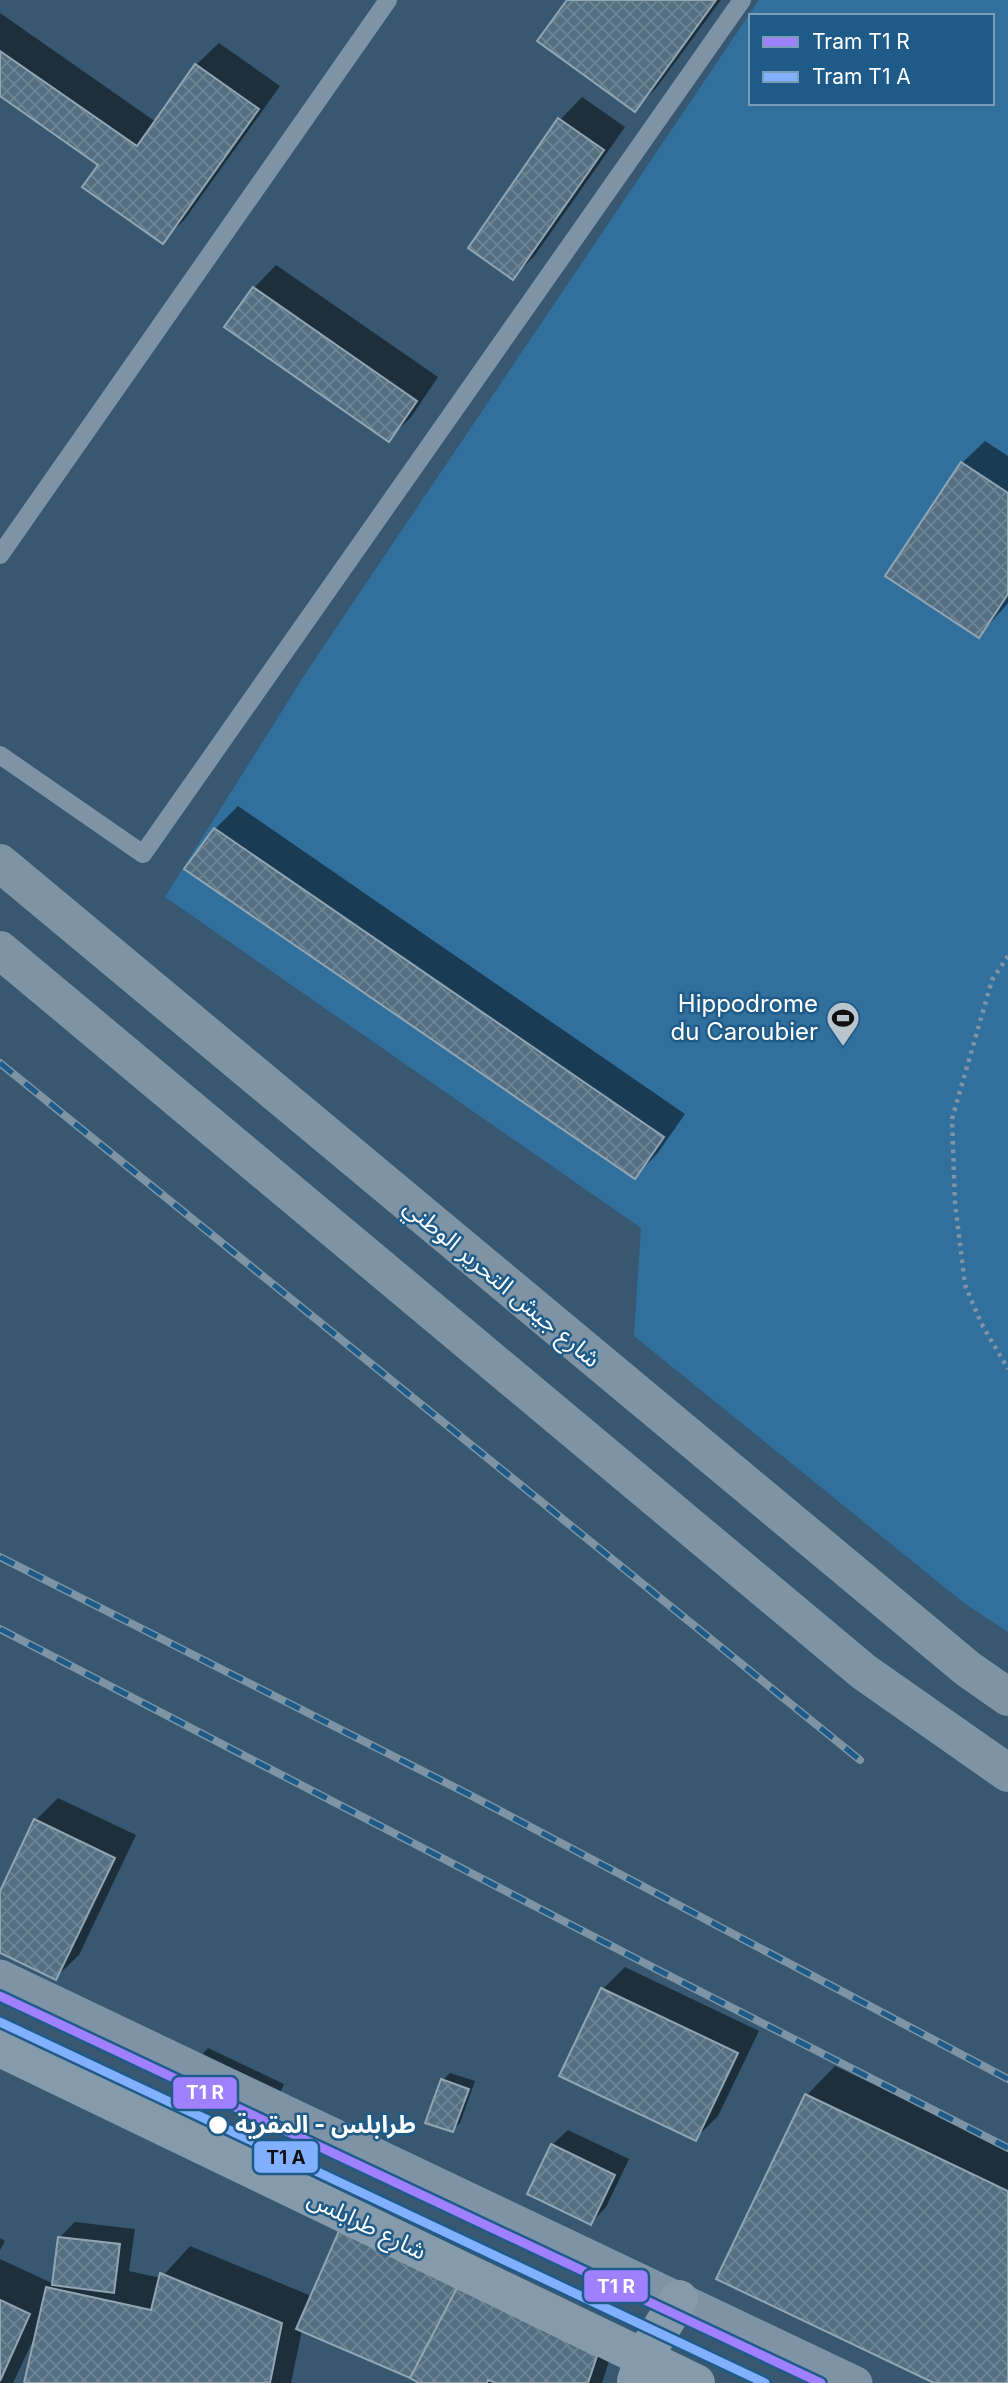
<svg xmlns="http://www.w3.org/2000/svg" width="1008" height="2383" font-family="Inter,'Noto Sans Arabic',sans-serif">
<defs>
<pattern id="building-cross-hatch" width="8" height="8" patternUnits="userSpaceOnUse" patternTransform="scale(1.75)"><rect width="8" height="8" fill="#556f82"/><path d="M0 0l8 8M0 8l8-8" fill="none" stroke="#6e8595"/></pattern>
</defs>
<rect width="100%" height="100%" fill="#375870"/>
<path fill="#31709d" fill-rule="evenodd" d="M759 0H1008V1632L964 1603 634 1336 641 1228 165 897 309 668ZM751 16H992V103H751Z"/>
<path fill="#0007" d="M569 0H721L657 87 634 110Z
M0 13 156 122 196 65 219 43 280 86 185 219 163 241 100 164 0 94Z
M582 97 625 127 535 255 513 278 560 120Z
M276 265 438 377 411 417 388 440 226 327 254 288Z
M985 441 1008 456V603L979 636 962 463Z
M238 806 685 1114 657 1154 634 1177 187 869 215 829Z
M58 1798 136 1835 79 1955 56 1977 0 1951V1895L36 1820Z
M625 1967 759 2031 718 2116 695 2139 603 1989Z
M208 2048 284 2084 280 2093 201 2056Z
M835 2066 1008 2149V2383H938L719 2279 807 2095Z
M450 2073 475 2081 460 2123 452 2130 443 2080Z
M184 2109 261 2143 257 2151 177 2116Z
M568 2130 629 2159 606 2207 591 2223 552 2145Z
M75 2222 135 2229 129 2271 161 2278 190 2246 309 2295 307 2304 618 2333 602 2383H419L302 2330 291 2383H26L35 2336 13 2383H0V2259L52 2283 60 2237Z
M0 2238 5 2241 0 2250Z"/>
<path fill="url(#building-cross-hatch)" stroke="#92a5b3" stroke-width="2" d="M567 0H716L635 112 537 41Z
M0 51 137 146 195 64 259 109 163 244 82 187 98 165 0 96Z
M558 118 604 150 513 280 468 248Z
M253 287 417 401 389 442 224 327Z
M961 462 1008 493V594L979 638 885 576Z
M214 828 664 1137 635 1179 184 869Z
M34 1819 115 1858 56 1980 0 1953V1891Z
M601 1988 738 2053 696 2141 559 2076Z
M441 2079 469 2089 453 2132 425 2123Z
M805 2094 1008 2191V2383H934L716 2279Z
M551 2144 615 2175 591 2225 527 2194Z
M339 2231 457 2288 410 2378 296 2329Z
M58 2237 120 2244 114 2293 52 2285Z
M160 2273 282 2323 270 2383H24L46 2287 151 2310Z
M457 2288 597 2356 588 2383H496L488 2380 487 2383H419L410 2378Z
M0 2300 30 2314 0 2381Z"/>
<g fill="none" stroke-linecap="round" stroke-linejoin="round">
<path stroke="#7e94a6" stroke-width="4.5" stroke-dasharray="3.5 5" stroke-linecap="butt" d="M1008 956 992 980 952 1119 955 1203 965 1285 981 1323 1008 1369"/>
<path stroke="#7e94a6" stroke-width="18" d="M0 555 388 0
M0 755 143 854 742 0"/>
<path stroke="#7e94a6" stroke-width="33" d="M0 1976 856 2383"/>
<path stroke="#859aaa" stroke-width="38" d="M0 2048 696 2383
M636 2381 643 2358 679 2299"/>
<path stroke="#7e94a4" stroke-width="38" d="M0 863 968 1669 1008 1697
M0 950 864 1672 1008 1773"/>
<defs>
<path id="rail" d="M0 1063 860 1760
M0 1557 470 1795 1008 2079
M0 1629 658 1970 1008 2148"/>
</defs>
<use href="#rail" stroke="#7e94a4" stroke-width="8"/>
<use href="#rail" stroke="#1f5b88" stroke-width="5" stroke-dasharray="16" stroke-linecap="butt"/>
<defs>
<path id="tram-1" d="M0 1996 821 2383"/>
<path id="tram-2" d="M0 2022 765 2383"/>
</defs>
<use href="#tram-1" stroke="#1f5b88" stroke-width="14"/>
<use href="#tram-2" stroke="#1f5b88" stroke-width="14"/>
<use href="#tram-1" stroke="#9f80ff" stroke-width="9"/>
<use href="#tram-2" stroke="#80b0ff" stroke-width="9"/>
</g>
<defs>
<symbol id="stadium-pin" viewBox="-11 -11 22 30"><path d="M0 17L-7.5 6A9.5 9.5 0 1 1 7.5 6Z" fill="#b9c5cd" stroke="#1f5b88"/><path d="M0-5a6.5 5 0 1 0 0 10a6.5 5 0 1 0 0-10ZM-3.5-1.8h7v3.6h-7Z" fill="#111"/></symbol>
</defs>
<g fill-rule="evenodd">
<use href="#stadium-pin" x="824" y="999" width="38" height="52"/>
</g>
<circle fill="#fff" stroke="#1f5b88" stroke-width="2.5" cx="218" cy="2125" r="10"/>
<g text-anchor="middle" stroke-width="5" stroke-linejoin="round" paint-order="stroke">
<g font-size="24" fill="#fff" stroke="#1f5b88" text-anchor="end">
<text x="818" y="1012">Hippodrome<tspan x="818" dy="28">du Caroubier</tspan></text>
</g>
<g font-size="24" fill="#fff" stroke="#1f5b88">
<text transform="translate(502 1283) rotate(40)" y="8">شارع جيش التحرير الوطني</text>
<text transform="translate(367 2225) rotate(26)" y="8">شارع طرابلس</text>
</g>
<g font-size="24" font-weight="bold" fill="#fff" stroke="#1f5b88" text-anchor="start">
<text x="235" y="2133">طرابلس - المقرية</text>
</g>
</g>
<g stroke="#1f5b88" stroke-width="2.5">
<rect x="172" y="2076" width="66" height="34" rx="7" fill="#9f80ff"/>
<rect x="253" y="2140" width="66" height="34" rx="7" fill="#80b0ff"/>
<rect x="583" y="2269" width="66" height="34" rx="7" fill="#9f80ff"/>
</g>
<g font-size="19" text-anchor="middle" font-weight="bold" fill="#fff">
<text x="205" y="2099">T1 R</text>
<text x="616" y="2293">T1 R</text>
</g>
<g font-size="19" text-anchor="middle" font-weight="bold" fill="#111">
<text x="286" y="2164">T1 A</text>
</g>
<rect x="749" y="14" width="245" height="91" fill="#1f5b88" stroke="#799db8" stroke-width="2"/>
<rect x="763" y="37" width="35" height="10" fill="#9f80ff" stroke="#799db8" stroke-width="2"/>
<text x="812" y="49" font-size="21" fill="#ffffff">Tram T1 R</text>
<rect x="763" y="72" width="35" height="10" fill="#80b0ff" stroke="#799db8" stroke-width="2"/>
<text x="812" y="84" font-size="21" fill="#ffffff">Tram T1 A</text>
</svg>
